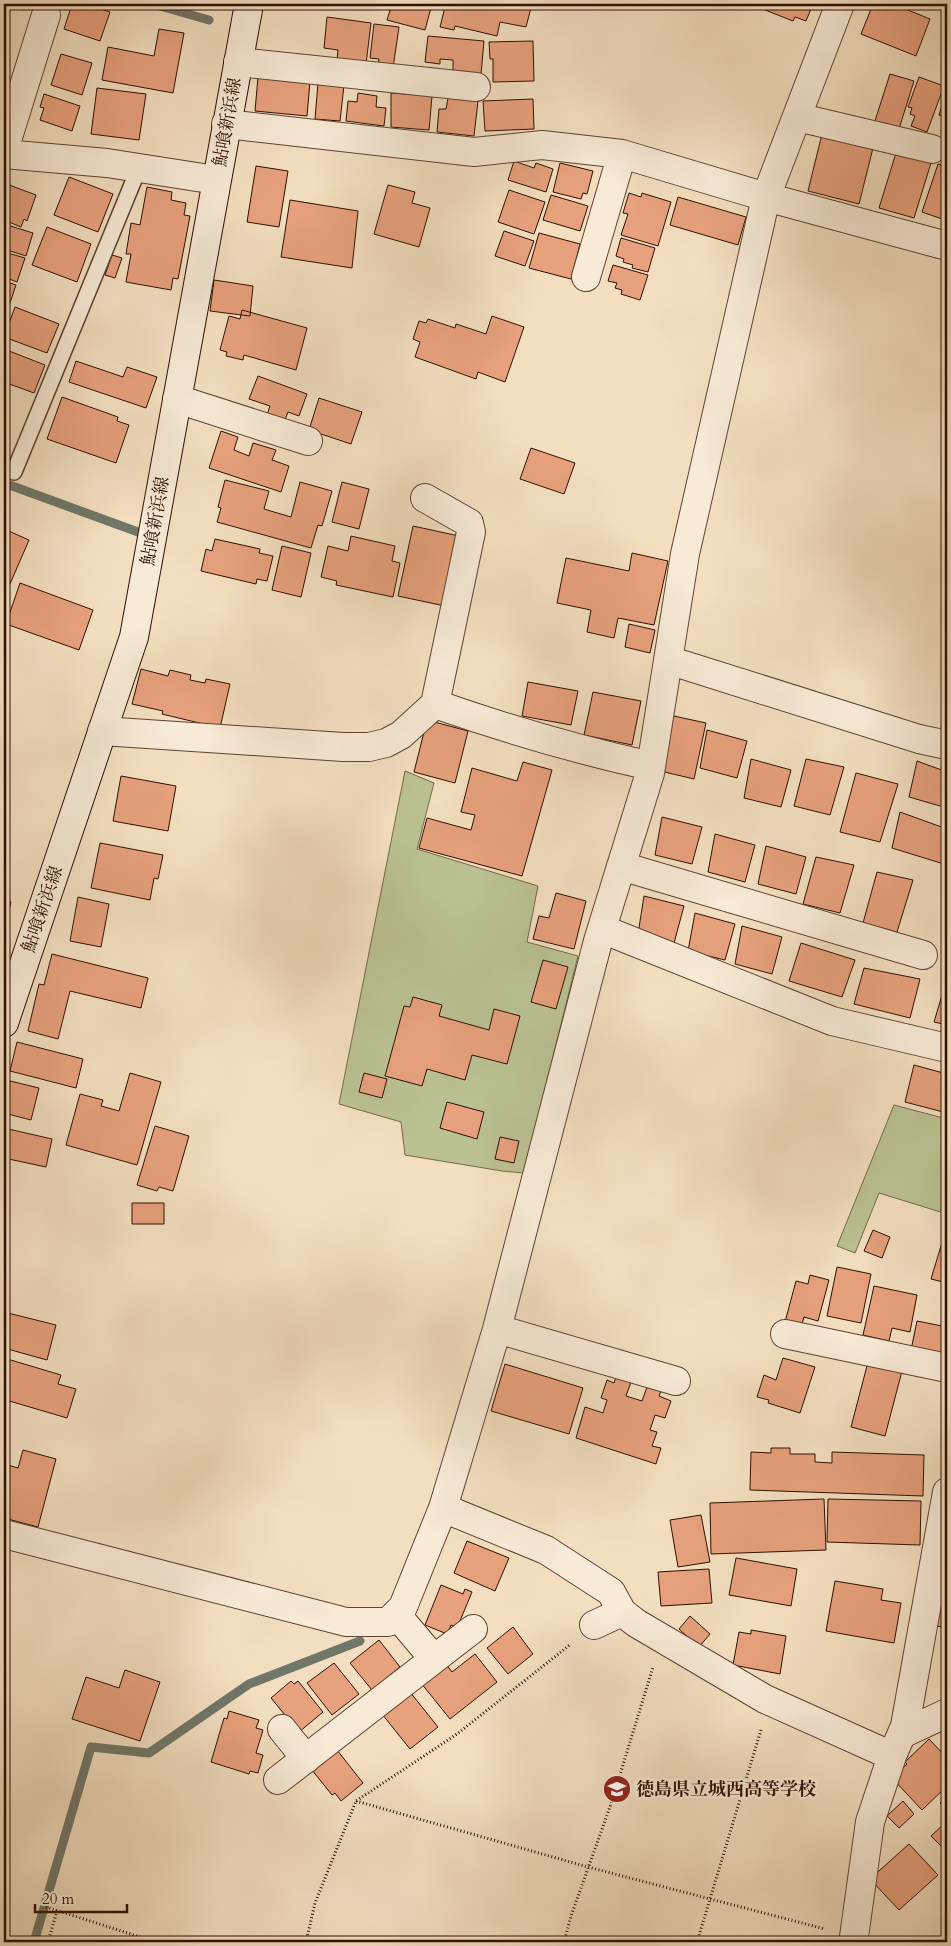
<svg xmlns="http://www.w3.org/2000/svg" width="951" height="1946" font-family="Cardo,'Noto Serif JP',serif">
<rect width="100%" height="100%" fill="#f3dfc0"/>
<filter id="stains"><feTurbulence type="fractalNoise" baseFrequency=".004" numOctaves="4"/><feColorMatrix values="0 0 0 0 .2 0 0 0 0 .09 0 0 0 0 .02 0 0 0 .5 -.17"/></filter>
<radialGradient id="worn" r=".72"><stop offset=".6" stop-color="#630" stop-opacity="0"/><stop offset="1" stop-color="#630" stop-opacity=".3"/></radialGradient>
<path fill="#bbc292" stroke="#75684a" d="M405 771 434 783 417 849 538 886 527 942 578 956 524 1173 502 1171 405 1155 401 1122 339 1104Z
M894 1105 947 1119V1214L879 1193 855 1253 837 1246Z"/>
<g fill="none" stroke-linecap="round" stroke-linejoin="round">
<path stroke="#707769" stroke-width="9" d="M153 4 209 20
M4 483 138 532
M34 1942 91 1747 149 1753 249 1684 360 1641"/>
</g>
<path fill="#e7a17d" stroke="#2f0e01" d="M4 4H26L24 10Z
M72 4H86L110 12 100 41 64 29Z
M204 4H221L220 9Z
M392 4H432L425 30 387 20Z
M439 4H532L526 27 500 22 497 36 455 26 454 30 440 27 445 7Z
M715 4H731L730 9Z
M750 4H813L806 21 795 17 793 21Z
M873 4H893L930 19 916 56 861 34Z
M327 17 371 23 366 64 337 60 338 50 324 48Z
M374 24 399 27 393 68 378 67 379 59 370 58Z
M159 29 184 33 173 93 102 80 108 47 154 56Z
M428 36 484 41 481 74 453 71V60L440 59V64L425 62Z
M533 41 534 81 493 82V59H490L489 42Z
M61 54 92 63 82 95 51 85Z
M4 56 9 58 4 75Z
M890 74 914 81 898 132 874 124Z
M258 77 310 81 307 116 255 111Z
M919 77 944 86 927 132 911 126 915 116 910 114 912 108 908 107Z
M318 83 344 85 340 121 315 119Z
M97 88 146 94 139 140 91 134Z
M947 89V133L941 131 945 117 939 115Z
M358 93 377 96 376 107 386 108 384 126 346 121 348 101 357 102Z
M391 93 432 96 429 130 391 127Z
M44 94 80 106 72 131 40 120 44 108 40 107Z
M448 98 478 101 474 136 437 132 439 109H446Z
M533 99 534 129 485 131 483 101Z
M822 134 873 148 859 204 808 191Z
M896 153 931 163 914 218 879 208Z
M514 161 534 168 536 163 553 169 546 192 508 180Z
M560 163 593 171 587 194 583 193 581 199 553 192Z
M938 164 947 167V216L943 215 942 219 922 212Z
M256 166 288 171 279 227 247 222Z
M69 177 113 194 98 232 54 215Z
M4 183 36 195 27 221 24 219 21 227 4 220Z
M388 185 415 192 412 203 430 208 419 247 374 234Z
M147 187 172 192 171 200 186 203 184 215 190 216 178 279 173 278 171 290 126 282 131 254H126L131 223 140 225Z
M509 190 545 202 534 234 498 222Z
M629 193 641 197 642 193 671 202 658 246 621 235 628 214 623 213Z
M551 195 588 206 580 231 543 220Z
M678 197 746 217 738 245 670 225Z
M290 200 358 211 352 268 281 257Z
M4 224 33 233 26 256 4 249Z
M47 227 91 244 77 282 32 265Z
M504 231 534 241 525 266 495 256Z
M539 233 580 244 571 279 529 268Z
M621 238 655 248 648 272 632 268 633 265 623 262 624 259 616 256Z
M4 252 25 258 17 282 4 277Z
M112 255 122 258 115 278 105 275Z
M613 265 648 275 640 300 621 294 622 290 615 288 617 283 608 281Z
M214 280 253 286 250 316 210 311Z
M4 281 16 285 9 306 4 304Z
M15 307 59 324 47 353 4 337Z
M242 310 307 328 296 370 244 355 243 360 226 356 227 352 220 350 229 316 240 319Z
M492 316 524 327 505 382 478 372 476 379 415 357 420 342 413 339 419 321 426 323 428 319 455 328 456 324 486 334Z
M4 349 45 365 34 393 4 382Z
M76 361 123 377 127 367 157 377 146 408 69 382Z
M258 376 307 394 299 416 288 412 284 422 267 415 270 406 249 399Z
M62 397 118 417 117 421 129 425 116 463 47 439Z
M319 398 362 412 351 444 309 430Z
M221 431 238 437 234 450 249 456 253 443 276 450 272 460 289 466 281 492 209 468Z
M531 448 575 463 564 494 520 479Z
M225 480 269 491 264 509 291 517 300 482 332 491 322 526 318 525 311 548 217 522 221 508 218 507Z
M342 482 369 489 359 529 332 522Z
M413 526 459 536 445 606 398 596Z
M4 529 29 540 7 591 4 590Z
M351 536 395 546 392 561 400 563 393 597 336 585 337 581 321 577 328 546 348 551Z
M215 539 260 549 259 553 273 556 267 581 257 579 256 584 201 571 206 549 212 551Z
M282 546 311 553 301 597 272 590Z
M632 553 668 561 654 625 618 618 614 638 587 632 591 610 557 603 566 558 629 571Z
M20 583 93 610 79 650 6 624Z
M629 624 655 630 650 653 625 647Z
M141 669 168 676 170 670 191 675 190 680 205 683 206 679 230 684 220 728 162 714 163 711 132 704Z
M528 682 578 691 571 725 522 716Z
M593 692 641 701 632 745 584 735Z
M669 715 706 723 694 779 656 770Z
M427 720 468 731 455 783 414 772Z
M707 730 747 741 737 778 700 768Z
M751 759 791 770 781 807 744 798Z
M806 759 844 767 830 815 794 806Z
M917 761 947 772V808L909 797Z
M523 762 552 770 522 876 419 848 427 818 471 830 475 815 461 812 472 768 517 781Z
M856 773 898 784 880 842 840 832Z
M121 776 176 786 168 831 113 821Z
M900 812 947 829V865L892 848Z
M662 817 702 827 692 864 655 855Z
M715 834 755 845 745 882 708 872Z
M100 843 163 855 158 879 154 878 150 900 91 888Z
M766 846 806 857 796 894 758 884Z
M816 857 854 865 840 913 803 904Z
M877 872 913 880 897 932 863 923Z
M556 893 586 901 574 949 533 939 539 916 549 918Z
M644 896 684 906 674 943 638 934Z
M78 897 109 904 101 947 70 941Z
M4 900 11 902 4 929Z
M695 913 735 924 725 960 688 951Z
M742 926 782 937 772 974 735 964Z
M801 943 855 960 842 997 789 981Z
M52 954 148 978 141 1008 70 991 58 1039 28 1031 39 984 44 985Z
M543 960 568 967 556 1009 531 1002Z
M864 968 920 979 910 1018 854 1004Z
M945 985 947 986V1025L934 1022Z
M413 997 442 1005 439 1016 489 1030 494 1009 520 1016 507 1064 472 1055 465 1080 427 1069 422 1086 385 1076 404 1006 410 1007Z
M17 1042 83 1059 76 1088 10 1071Z
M914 1065 947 1074V1113L905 1102Z
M130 1073 161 1082 137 1165 66 1145 80 1094 103 1100 101 1106 119 1111Z
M364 1073 387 1079 382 1098 359 1092Z
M10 1081 39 1088 31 1120 4 1113Z
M447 1102 484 1112 477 1139 440 1128Z
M155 1126 189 1136 173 1191 159 1187 157 1191 137 1185Z
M4 1128 52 1139 46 1167 4 1158Z
M500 1137 519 1141 514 1163 495 1159Z
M132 1203H164V1224H132Z
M947 1226V1283L931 1279Z
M873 1230 890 1237 882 1258 864 1251Z
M837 1267 871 1274 861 1323 827 1316Z
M810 1275 829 1280 818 1321 804 1317 801 1327 785 1322 796 1281 808 1284Z
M874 1286 917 1295 910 1332 892 1328 889 1341 863 1335Z
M4 1312 56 1325 47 1360 4 1348Z
M917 1321 947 1327V1359L911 1350Z
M4 1358 61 1375 58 1384 76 1389 67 1418 6 1400 8 1394 4 1393Z
M783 1358 815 1367 800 1413 768 1403 769 1400 757 1397 764 1375 776 1380Z
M868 1362 902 1371 885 1436 851 1427Z
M505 1364 583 1388 569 1434 491 1411Z
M616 1377 631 1382 626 1396 642 1401 647 1387 661 1391 659 1396 671 1401 665 1418 655 1415 650 1430 657 1432 652 1446 661 1448 656 1464 576 1438 585 1407 603 1413 607 1400 601 1398 607 1380 614 1383Z
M771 1448H790V1454H815V1462L832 1463V1452L924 1455 923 1496 750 1490 751 1452 771 1453Z
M23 1450 56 1459 38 1527 4 1518V1464L18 1468Z
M824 1499 826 1550 711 1554 710 1503Z
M828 1499 921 1501 920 1545 827 1542Z
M701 1515 710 1562 678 1567 670 1520Z
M467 1541 509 1558 495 1591 454 1573Z
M736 1558 797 1569 791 1606 729 1595Z
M709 1569 712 1603 661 1606 658 1572Z
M835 1581 883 1589 881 1600 901 1603 894 1643 826 1631Z
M441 1585 463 1594 465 1589 472 1592 457 1628 451 1625 447 1634 425 1625Z
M940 1607 947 1608V1628L937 1626Z
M690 1616 710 1634 699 1647 679 1629Z
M513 1627 533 1654 508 1674 487 1648Z
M751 1630 786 1636 780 1674 733 1665 739 1632 751 1634Z
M379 1640 400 1667 372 1690 350 1663Z
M475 1654 497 1682 450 1719 421 1683 446 1664 452 1672Z
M334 1663 359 1694 332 1715 307 1683Z
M125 1670 160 1682 140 1741 72 1719 86 1677 119 1688Z
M291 1681 294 1684 298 1681 323 1712 299 1732 271 1698Z
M410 1692 438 1727 410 1749 382 1714Z
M229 1711 259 1720 256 1728 263 1730 256 1753 263 1755 258 1773 250 1771 249 1774 211 1762 224 1718 227 1719Z
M929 1739 947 1758V1786L922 1810 892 1778 907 1764 905 1762Z
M337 1750 363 1783 341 1801 335 1793 332 1795 312 1770Z
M947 1796V1810L940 1803Z
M903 1801 914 1814 899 1828 887 1816Z
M947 1821V1852L931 1836Z
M909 1844 938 1875 899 1910 870 1879Z"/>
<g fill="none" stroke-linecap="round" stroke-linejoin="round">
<defs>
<path id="service" d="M14 472 138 170"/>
<path id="minor" d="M840 4 766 197 947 246
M238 62 476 87
M797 117 932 149
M4 150 46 15
M4 154 107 163 216 180
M586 277 622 154
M177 399 308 441
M668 660 919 739 947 745
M435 704C507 729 577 750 651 766
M102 731 343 747H369L386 743 401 735 435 704 471 532 469 523 425 498
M621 866 923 955
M602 929 832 1021 947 1048
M497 1329 676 1381
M785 1334 947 1368
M443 1508 546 1550 611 1592 622 1612
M4 1534 346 1622H388L403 1607 443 1508 497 1329 598 941 650 773 685 554 766 197 622 154 542 145 474 152 226 124
M396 1614 434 1659
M594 1625 622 1612 636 1623 765 1699 892 1756 870 1822 854 1937 856 1942
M282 1729 306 1759
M902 1734 947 1713
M892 1756 905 1726 947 1492
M278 1780 473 1629"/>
<path id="secondary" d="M4 1023 134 637 249 4"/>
</defs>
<use href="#service" stroke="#604231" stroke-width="18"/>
<use href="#minor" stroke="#604231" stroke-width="30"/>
<use href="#secondary" stroke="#2f0e01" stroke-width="30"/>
<path stroke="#2f0e01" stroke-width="3" stroke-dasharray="1 2.5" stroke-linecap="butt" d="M356 1801 588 1867 825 1929
M46 1907 156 1942
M48 1942 57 1911
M306 1942 315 1903 356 1801 457 1734 571 1644
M564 1942 571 1916 611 1804 653 1667
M697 1942 761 1730"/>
<use href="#service" stroke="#f7ead6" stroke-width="15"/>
<use href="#minor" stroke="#f7ead6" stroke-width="28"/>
<use href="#secondary" stroke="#f7ead6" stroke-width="28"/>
</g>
<defs>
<symbol id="school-disc" viewBox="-11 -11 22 22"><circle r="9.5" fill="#8f2418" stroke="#f7ead6"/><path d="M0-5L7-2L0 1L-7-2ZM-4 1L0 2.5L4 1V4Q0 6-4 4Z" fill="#fff"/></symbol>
</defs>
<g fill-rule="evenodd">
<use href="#school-disc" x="601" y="1773" width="32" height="32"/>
</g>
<g text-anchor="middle" stroke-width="4.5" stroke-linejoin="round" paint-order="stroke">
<g font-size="18" fill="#2f0e01" stroke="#f7ead6">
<text transform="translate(227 122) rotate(-80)" y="6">鮎喰新浜線</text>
<text transform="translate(155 521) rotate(-80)" y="6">鮎喰新浜線</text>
<text transform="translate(42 909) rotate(-71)" y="6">鮎喰新浜線</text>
</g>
<g font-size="18" font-weight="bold" fill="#2f0e01" stroke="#f7ead6" text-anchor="start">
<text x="636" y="1795">徳島県立城西高等学校</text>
</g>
</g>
<rect width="951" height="1946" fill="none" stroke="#f3dfc0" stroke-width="20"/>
<rect x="5" y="5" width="941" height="1936" fill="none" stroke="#2f0e01" stroke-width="2.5"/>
<rect x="10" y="10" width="931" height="1926" fill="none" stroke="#2f0e01"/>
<path d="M35 1904v8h92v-8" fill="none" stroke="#2f0e01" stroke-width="2.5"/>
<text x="42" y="1904" font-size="15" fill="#2f0e01" stroke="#f7ead6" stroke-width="4" paint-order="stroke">20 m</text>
<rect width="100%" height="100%" filter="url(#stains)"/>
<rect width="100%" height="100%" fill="url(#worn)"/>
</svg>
